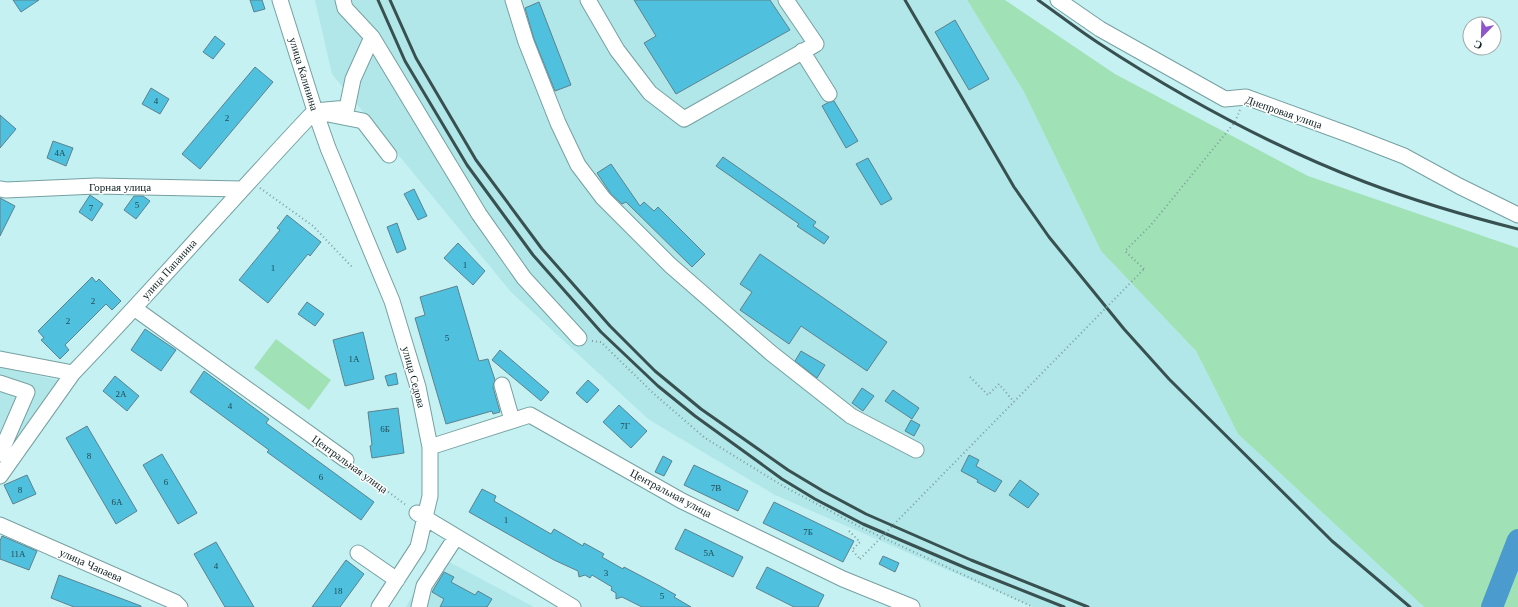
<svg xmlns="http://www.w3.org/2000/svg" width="1518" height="607" font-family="Georgia,serif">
<rect width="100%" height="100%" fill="#c5f1f2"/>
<path fill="#b1e7e8" d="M315 0H967L1024 92 1101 251 1196 351 1238 434 1424 607H1033L775 495 648 419 511 292 332 74Z
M0 367 61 381 0 465Z
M436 555 534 607H406Z"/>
<path fill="#a0e2b6" d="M967 0H1005L1115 74 1308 176 1518 248V607H1424L1238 434 1196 351 1101 251 1024 92Z
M276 339 331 380 309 410 254 368Z"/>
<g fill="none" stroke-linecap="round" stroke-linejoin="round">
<path stroke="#4c9bcf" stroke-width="22" d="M1492 607 1518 540"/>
</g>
<path fill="#4fc0de" stroke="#5d828e" d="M13 0H39L21 12Z
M250 0H262L265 9 254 12Z
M634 0H770L790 30 676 94 644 43 656 36Z
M539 2 571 85 555 91 534 39 525 8Z
M955 20 989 79 969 90 935 32Z
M215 36 225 44 213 59 203 52Z
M255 67 273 82 200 169 182 154Z
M151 88 169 99 160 114 142 104Z
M834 101 858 141 846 148 822 106 827 103Z
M0 115 16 129 0 148Z
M53 141 73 148 66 166 47 158Z
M723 157 816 222 813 226 829 237 824 244 797 226 799 224 716 166Z
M868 158 892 199 881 205 856 164Z
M611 164 640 206 644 202 654 211 658 207 705 254 692 267 626 202 622 204 611 194 597 173Z
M414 189 427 216 418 220 404 194Z
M90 195 103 204 92 221 79 212Z
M134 196H143L150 201 136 219 124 210Z
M0 198 15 206 0 236Z
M287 215 321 242 310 256 308 254 268 303 239 280 280 230 277 228Z
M397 223 406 249 397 253 387 227Z
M458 243 485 271 473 285 444 258Z
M760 254 887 342 867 371 801 326 789 344 740 310 752 292 740 284Z
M92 277 96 282 99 279 121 301 112 310 106 304 65 345 69 350 60 359 41 340 44 338 38 331Z
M457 286 479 361 488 359 495 380 493 387 500 412 493 414 492 411 446 424 415 318 425 315 420 297Z
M307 302 324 314 315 326 298 314Z
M145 329 176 350 161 371 131 350Z
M363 332 374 379 345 386 333 340Z
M500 350 549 392 541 401 492 360Z
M801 351 825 365 817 378 795 361Z
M204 371 269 419 266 423 374 502 361 520 267 452 269 450 190 392Z
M396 373 398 384 388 386 385 376Z
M115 376 139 396 127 411 103 391Z
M588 380 599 390 587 403 576 393Z
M862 388 874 396 863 411 852 403Z
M893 390 919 408 912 419 885 401Z
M619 405 647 431 631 448 603 422Z
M398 408 404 453 372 458 370 446 372 445 368 412Z
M911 420 920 425 914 436 905 431Z
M87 426 137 511 116 524 66 438Z
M162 454 197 513 178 524 143 465Z
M969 455 979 460 976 466 1002 481 995 492 977 482 978 480 961 471Z
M663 456 672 461 664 476 655 472Z
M694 465 748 491 738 511 684 485Z
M27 475 36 494 13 504 4 485Z
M1020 480 1039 494 1028 508 1009 495Z
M482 489 496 496 494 501 551 534 554 529 583 546 584 543 604 554 602 557 623 569 624 567 660 586 676 595 674 597 691 607H642L622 597 616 599V593L611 590 612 587 592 575 590 578 585 575 579 577 578 571 554 560 469 512Z
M774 502 854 541 843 562 763 523Z
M685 529 743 557 733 577 675 549Z
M2 536 37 551 29 570 0 559V541Z
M216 542 237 578 254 607H225L194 554Z
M883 556 899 563 895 572 879 564Z
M346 560 364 574 340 607H312Z
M767 567 824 595 818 607H794L756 588Z
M444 572 454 577 451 582 475 595 478 591 492 599 487 607H440L444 599 432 592Z
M59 575 141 606V607H74L51 598Z"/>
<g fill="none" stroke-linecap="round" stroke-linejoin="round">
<defs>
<path id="minor" d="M280 0 315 111 328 148 392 301 418 387 430 447V496L418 547 379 607
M343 0 345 8 372 37 479 214 524 278 579 338
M513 0 526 42 558 123 578 165 603 198 670 265 771 353 851 416 916 450
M588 0 617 50 650 93 684 119 816 44 786 0
M1058 0 1100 29 1225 99 1246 97 1350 135 1404 156 1459 186 1518 215
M802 51 829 94
M328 114 363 121 389 155
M0 189 6 190 96 186 241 189
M134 308 346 460
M0 359 73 373C154 289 230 201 310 116L315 111 347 108 353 79 372 37
M0 383 27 392 0 454
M502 385 512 420
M430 447 530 415 682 501 843 579 912 607
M0 476 73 373
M417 513 573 607
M0 525 175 602 180 607
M358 553 397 580
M419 607 424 586 456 537"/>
</defs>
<use href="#minor" stroke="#76a0a1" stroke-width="17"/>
<path stroke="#7d9e9f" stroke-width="2" stroke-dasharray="1 3" stroke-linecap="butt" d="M260 188 313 226 353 268
M1144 269 1125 251 1151 225 1235 122 1240 110
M592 341 601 342 653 393 705 438 783 486 862 528 1033 607
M970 377 988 395 999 384 1014 402
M356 468 406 505
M849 531 860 542 852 550 860 559"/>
<use href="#minor" stroke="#fff" stroke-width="15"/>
<path stroke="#385050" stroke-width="3" d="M378 0 405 61 467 165 533 255 601 332 658 386 695 416 782 479 815 499 863 524 966 568 1064 607
M390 0 416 58 476 160 542 249 610 326 655 371 701 409 788 470 823 491 866 514 971 560 1088 607
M905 0 1014 187 1049 237 1124 329 1169 379 1332 541 1410 607
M1038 0C1058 14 1077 29 1097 42 1181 97 1271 146 1365 182 1415 201 1466 216 1518 229"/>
<path stroke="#7d9e9f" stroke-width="2" stroke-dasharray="1 3" stroke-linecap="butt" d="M860 559 1144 269"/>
</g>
<g text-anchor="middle" stroke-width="3" stroke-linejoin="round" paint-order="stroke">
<g font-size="9" fill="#1f4850">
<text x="156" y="104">4</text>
<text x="227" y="121">2</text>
<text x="60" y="156">4А</text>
<text x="137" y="208">5</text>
<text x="91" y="211">7</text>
<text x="465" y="268">1</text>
<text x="273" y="271">1</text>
<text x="93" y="304">2</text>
<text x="68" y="324">2</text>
<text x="447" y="341">5</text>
<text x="354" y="362">1А</text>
<text x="121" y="397">2А</text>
<text x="230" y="409">4</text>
<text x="625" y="429">7Г</text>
<text x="385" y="432">6Б</text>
<text x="89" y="459">8</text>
<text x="321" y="480">6</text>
<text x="166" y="485">6</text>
<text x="716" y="491">7В</text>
<text x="20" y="493">8</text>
<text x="117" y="505">6А</text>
<text x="506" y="523">1</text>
<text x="808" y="535">7Б</text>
<text x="709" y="556">5А</text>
<text x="18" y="557">11А</text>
<text x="216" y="569">4</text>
<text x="606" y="576">3</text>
<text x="338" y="594">18</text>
<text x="662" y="599">5</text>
</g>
<g font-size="11" fill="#0f2020" stroke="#fff">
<text transform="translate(304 74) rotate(73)" y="4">улица Калинина</text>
<text transform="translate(1284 112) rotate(19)" y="4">Днепровая улица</text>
<text x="120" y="191">Горная улица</text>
<text transform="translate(169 269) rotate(-48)" y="4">улица Папанина</text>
<text transform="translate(414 377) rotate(75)" y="4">улица Седова</text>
<text transform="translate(350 464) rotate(36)" y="4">Центральная улица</text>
<text transform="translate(671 493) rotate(28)" y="4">Центральная улица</text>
<text transform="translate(91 565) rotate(24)" y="4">улица Чапаева</text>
</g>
</g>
<g transform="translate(1482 36) rotate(203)"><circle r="19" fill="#ffffff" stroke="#9fa6a6"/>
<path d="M0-3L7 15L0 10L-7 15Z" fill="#8e55cc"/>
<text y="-6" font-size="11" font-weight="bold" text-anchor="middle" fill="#0f2020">С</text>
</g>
</svg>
